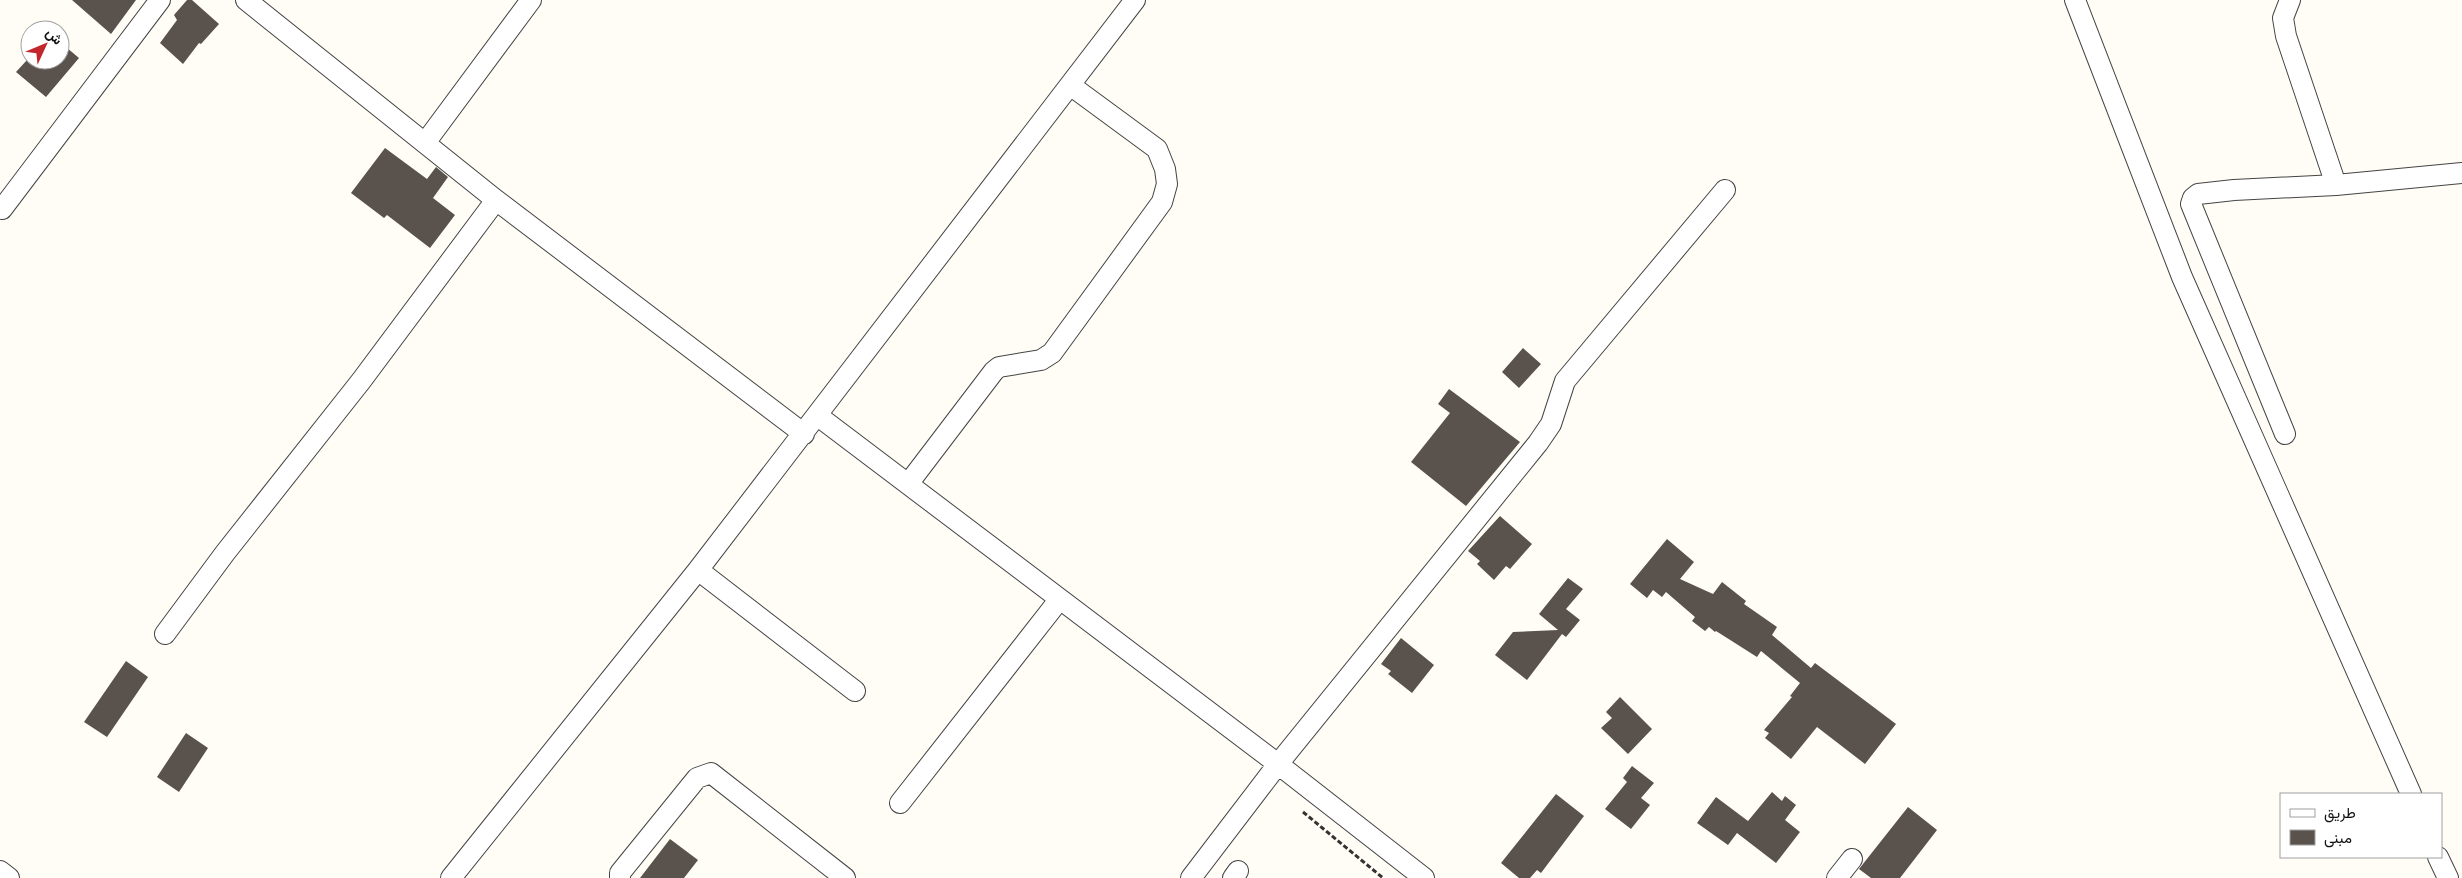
<svg xmlns="http://www.w3.org/2000/svg" width="2462" height="878" font-family="Merriweather,Vazirmatn,serif">
<rect width="100%" height="100%" fill="#fffdf5"/>
<path fill="#5a524d" d="M72 0H136L111 34Z
M187 0H192L219 24 201 44 199 43 183 64 160 43 177 20 174 15Z
M60 42 79 58 46 97 16 72 27 60H60Z
M385 148 427 179 436 167 448 177 433 198 455 215 430 248 387 215 384 218 351 193Z
M1523 348 1541 364 1519 388 1502 372Z
M1449 389 1520 442 1466 506 1411 462 1450 413 1438 404Z
M1500 516 1532 544 1510 569 1506 566 1494 580 1477 564 1480 561 1468 551Z
M1667 539 1694 562 1680 579 1713 594 1722 582 1746 601 1744 604 1777 627 1772 635 1811 668 1815 663 1896 724 1865 764 1817 727 1791 759 1765 738 1769 733 1764 730 1792 697 1790 696 1800 683 1761 651 1757 657 1716 631 1715 632 1709 627 1705 631 1692 621 1695 617 1666 592 1662 597 1653 590 1647 598 1630 584Z
M1568 578 1583 589 1566 609 1580 620 1566 637 1562 634 1527 680 1495 655 1513 632 1558 630 1539 614Z
M1401 638 1434 665 1412 693 1388 674 1391 671 1381 664Z
M126 661 148 677 107 737 84 722Z
M1620 697 1652 729 1628 754 1601 728 1612 718 1606 712Z
M186 733 208 748 179 792 157 777Z
M1632 766 1654 783 1641 798 1650 805 1631 829 1605 809 1627 782 1623 778Z
M1772 792 1782 801 1785 796 1796 805 1785 820 1800 832 1776 863 1737 833 1728 845 1697 823 1716 797 1748 821Z
M1556 794 1584 816 1541 873 1537 870 1530 878H1519L1501 863Z
M1908 807 1937 830 1900 878H1871L1859 869Z
M670 839 698 860 684 878H640Z"/>
<g fill="none" stroke-linecap="round" stroke-linejoin="round">
<defs>
<path id="street" d="M246 0 496 200 804 434
M2075 0 2182 277 2411 794
M2290 0 2283 18 2286 36 2336 185
M425 143 531 0
M2 209 160 0
M818 416 1278 764 1191 878
M2285 434 2191 204 2193 198 2198 194 2234 190 2336 185 2462 173
M908 484 994 371 999 367 1041 360 1052 353 1162 202 1167 184 1165 169 1157 149 1070 85
M698 570 855 691
M165 634 225 553 361 381 496 200
M900 803 1059 600
M2438 857 2448 878
M0 871 9 878
M451 878 698 570 1135 0
M620 878V873L697 778 711 773 845 878
M1233 878 1238 871
M1424 878 1278 764 1538 443 1551 424 1565 381 1725 190
M1837 878 1852 859"/>
</defs>
<use href="#street" stroke="#444" stroke-width="22"/>
<path stroke="#333" stroke-width="3" stroke-dasharray="5 2.5" stroke-linecap="butt" d="M1303 812 1383 878"/>
<use href="#street" stroke="#fff" stroke-width="20"/>
</g>
<rect x="2280" y="793" width="162" height="65" fill="#ffffff" stroke="#a0a0a0"/>
<rect x="2290" y="809" width="25" height="8" fill="#ffffff" stroke="#a0a0a0"/>
<text x="2324" y="818" font-size="15" fill="#111111">طريق</text>
<rect x="2290" y="830" width="25" height="15" fill="#5a524d" stroke="#a0a0a0"/>
<text x="2324" y="843" font-size="15" fill="#111111">مبنى</text>
<g transform="translate(45 45) rotate(46)"><circle r="24" fill="#ffffff" stroke="#a0a0a0"/>
<path d="M0-4L9 19L0 12L-9 19Z" fill="#c4262e"/>
<text y="-8" font-size="14" font-weight="bold" text-anchor="middle" fill="#111111">ش</text>
</g>
</svg>
